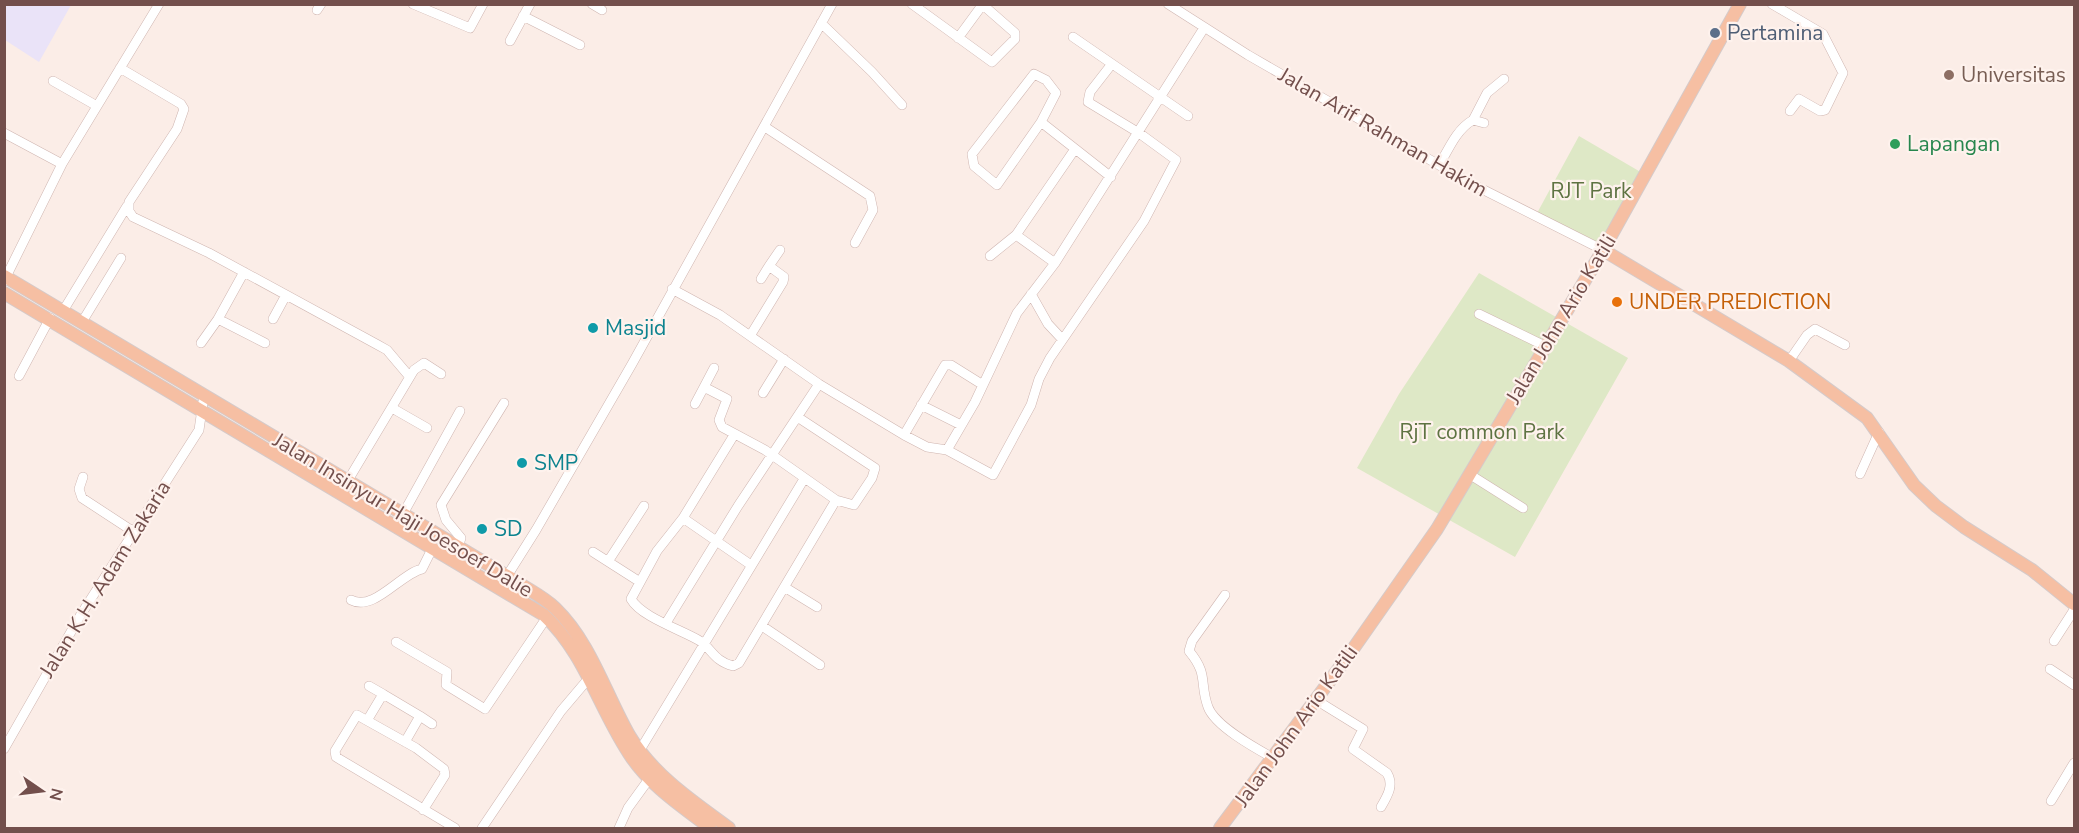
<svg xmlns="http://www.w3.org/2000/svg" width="2079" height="833" font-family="'Nunito Sans',sans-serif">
<rect width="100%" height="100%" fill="#fbede7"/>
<path fill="#eae3f8" d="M4 5H71L39 62 5 40Z"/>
<path fill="#dee8c6" d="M1579 136 1644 174 1601 248 1536 215Z
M1479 273 1628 358 1515 557 1357 468 1399 394Z"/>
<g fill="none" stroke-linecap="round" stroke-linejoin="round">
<defs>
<path id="minor" d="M413 4 470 28 483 4
M592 4 602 10
M912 4 992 62 1015 39V33L983 5
M1168 4 1248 55 1472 184 1603 250
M1772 4 1823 34 1843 73 1825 110 1820 111 1799 99 1790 111
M317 10 321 4
M523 16 580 45
M821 23 872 72 902 105
M1073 37 1188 116
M958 38 983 4
M510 41 530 4
M120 68 181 104 184 109 177 129 129 202V211L133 217 209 253 378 345 387 350 409 376
M53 81 97 106
M1473 120 1484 123
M1041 122 1056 93 1046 80 1034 74 972 154 974 166 997 185 1041 122 1111 177
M765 127 870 196 873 210 855 243
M4 133 62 164
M1440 164C1449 148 1457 129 1473 120L1487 93 1504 79
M990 256 1016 235
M1055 263 1016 235 1075 149
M244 272 218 319 265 343
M761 279 769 266
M4 281 62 164 159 4
M672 289 720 315 819 384 904 435 945 365H951L983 385
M1031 294 1048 324 1062 339
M63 311 127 206
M1479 314 1545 346
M273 319 286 295
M82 322 121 258
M750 336 783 282 784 277 769 266 780 250
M201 343 218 319
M1789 361 1807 335 1815 329 1845 345
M714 368 704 387 727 399 719 420 722 427 765 450 836 500 854 505 872 478 875 468 799 418
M19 376 50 318
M763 393 784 359
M695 404 704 387
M921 405 961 425
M392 408 427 428
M734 435 683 518 657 551 631 599C641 617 682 630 700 641 712 649 714 661 733 666L739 663 836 500
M904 435 927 447 947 450 993 475 1031 405 1039 379 1050 358 1144 221 1176 160 1139 133 1088 102 1090 92 1111 65
M947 450 975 402 1017 313 1055 263 1204 28
M1469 474 1523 508
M1860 474 1879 432
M83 477 79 489 82 498 134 532
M347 482 414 370 424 363 441 374
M403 514 460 411
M683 518 751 565
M458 547 461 538 446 520 441 505 504 403
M593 552 640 582
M609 560 644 506
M498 586 507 576 536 530 632 364 832 4
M786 588 817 607
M1225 595 1192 641 1189 651C1209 675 1199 682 1208 707 1215 726 1255 748 1273 758
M351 600C374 612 400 574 422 569L433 547
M666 623 738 506 819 384
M762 626 820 665
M2054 641 2074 610
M396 642 447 672 446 685 485 709 547 617
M2050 669 2074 685
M369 686 383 694
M1316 700 1363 729 1353 749 1387 773C1394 785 1388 795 1381 807
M420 716 432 724
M368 719 383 694 420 716 405 742
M4 749 80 616 199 430 204 395
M640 750 804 479
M2051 801 2074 763
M423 810 445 775 444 769 416 748 357 715 335 751 336 757 455 828
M482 828 561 711 589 678
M619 828 628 808 649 779"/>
<path id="major" d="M1603 250 1789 361 1867 418 1914 485 1936 506 1964 527 2032 570 2074 604
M4 276 514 580C527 589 544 597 555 608 591 643 605 693 629 735 653 775 692 801 729 828
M4 293 544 615C586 654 600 712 632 758 652 787 683 807 710 828
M1220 828 1346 659 1437 529 1603 250 1740 4"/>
</defs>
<use href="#minor" stroke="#cfb5b0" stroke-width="10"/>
<use href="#major" stroke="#d5cac9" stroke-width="14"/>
<use href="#minor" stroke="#fff" stroke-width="9"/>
<use href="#major" stroke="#f6bfa3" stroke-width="12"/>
</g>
<circle fill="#5c6f8a" stroke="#fef2ed" stroke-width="2" cx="1715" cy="33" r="6"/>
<circle fill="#8d6e63" stroke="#fef2ed" stroke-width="2" cx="1949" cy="75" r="6"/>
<circle fill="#2e9e5b" stroke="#fef2ed" stroke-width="2" cx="1895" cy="144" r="6"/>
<circle fill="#e8710a" stroke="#fef2ed" stroke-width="2" cx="1617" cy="302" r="6"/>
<g fill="#0f9aa8" stroke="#fef2ed" stroke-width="2">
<circle cx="593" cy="328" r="6"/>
<circle cx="522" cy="463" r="6"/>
<circle cx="482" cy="529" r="6"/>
</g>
<g text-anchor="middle" stroke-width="4.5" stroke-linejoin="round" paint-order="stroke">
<g font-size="21" fill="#4e5e75" stroke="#fef2ed" text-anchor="start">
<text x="1727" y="40">Pertamina</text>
</g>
<g font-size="21" fill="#785e54" stroke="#fef2ed" text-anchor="start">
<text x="1961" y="82">Universitas</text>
</g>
<g font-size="21" fill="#734f4c" stroke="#fef2ed">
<text transform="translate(1383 132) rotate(30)" y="7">Jalan Arif Rahman Hakim</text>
<text transform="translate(1561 319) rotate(-59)" y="7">Jalan John Ario Katili</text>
<text transform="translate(403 515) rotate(31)" y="7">Jalan Insinyur Haji Joesoef Dalie</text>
<text transform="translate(105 579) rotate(-58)" y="7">Jalan K.H. Adam Zakaria</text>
<text transform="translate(1296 726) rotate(-54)" y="7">Jalan John Ario Katili</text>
</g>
<g font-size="21" fill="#27864d" stroke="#fef2ed" text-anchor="start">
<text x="1907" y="151">Lapangan</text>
</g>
<g font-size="21" fill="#5e7342" stroke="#fef2ed">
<text x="1591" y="198">RJT Park</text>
<text x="1482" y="439">RjT common Park</text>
</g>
<g font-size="21" fill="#c56008" stroke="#fef2ed" text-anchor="start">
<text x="1629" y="309">UNDER PREDICTION</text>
</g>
<g font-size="21" fill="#0d838f" stroke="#fef2ed" text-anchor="start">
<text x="605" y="335">Masjid</text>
<text x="534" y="470">SMP</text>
<text x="494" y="536">SD</text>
</g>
</g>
<rect width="2079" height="833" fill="none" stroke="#734f4c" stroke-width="12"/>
<g transform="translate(42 791) rotate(104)" stroke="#fef2ed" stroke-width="4.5" paint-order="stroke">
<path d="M0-4.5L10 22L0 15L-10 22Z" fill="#734f4c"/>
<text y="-9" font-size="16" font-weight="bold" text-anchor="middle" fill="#734f4c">N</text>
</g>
</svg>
